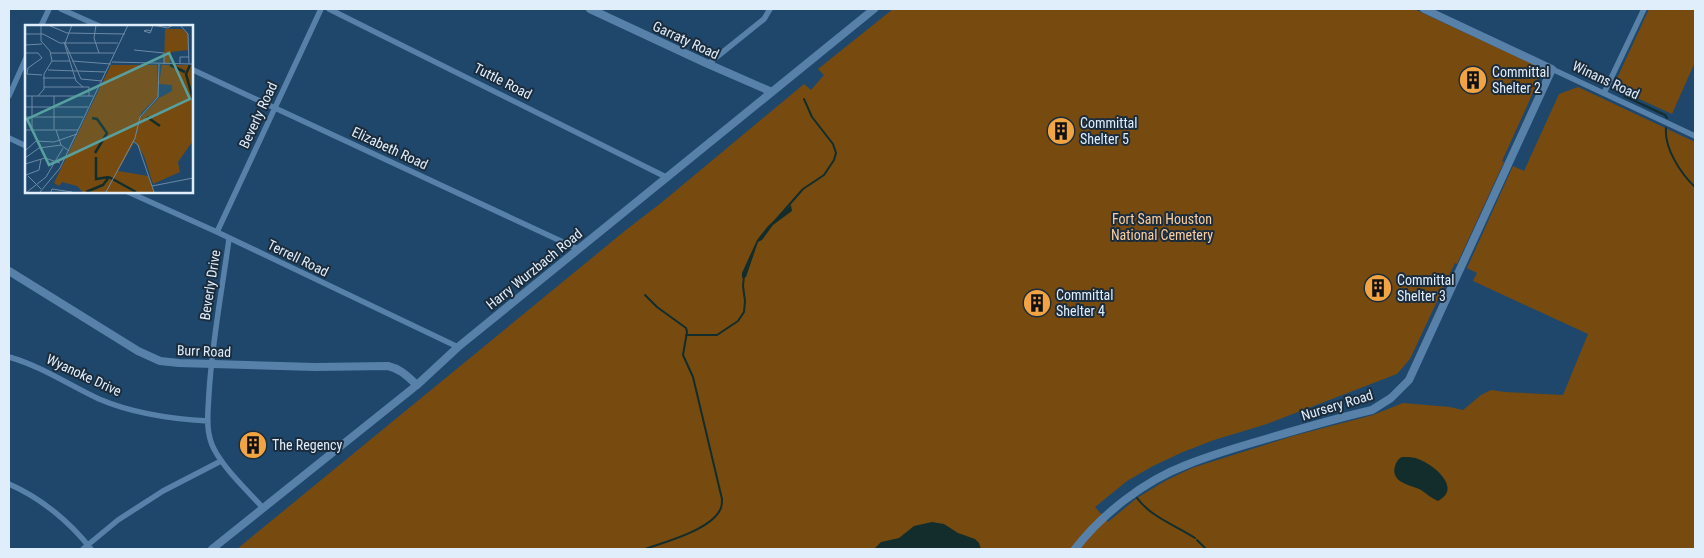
<svg xmlns="http://www.w3.org/2000/svg" width="1704" height="558" font-family="'Roboto Condensed',sans-serif">
<rect width="100%" height="100%" fill="#1e476b"/>
<path fill="#774b10" d="M893 9H1414L1537 66V84L1502 161 1504 162 1457 264 1455 263 1410 359 1397 374 1267 424 1214 440 1183 452 1153 466 1127 481 1095 507 1108 522 1137 498 1165 481 1192 468 1293 436 1373 415 1403 403 1450 407 1463 410 1481 395 1491 390 1505 392 1563 395 1588 334 1473 281 1477 273 1467 268 1513 166 1524 171 1559 94 1578 87 1695 142V549H237L626 230 661 203 804 84 811 90 824 75 818 69Z
M1649 9H1695V62L1672 114 1613 87Z"/>
<path fill="#122d2b" d="M791 205 792 211 773 225 762 240 758 242 746 277 742 278V273L757 240 768 226Z
M1402 457C1407 457 1414 457 1418 459 1433 464 1463 488 1438 501 1431 498 1427 494 1421 490 1411 485 1390 483 1395 466 1397 461 1398 459 1402 457Z
M932 522 944 524 958 533 975 539 979 543 981 549H874L881 542 899 538 914 526Z"/>
<g fill="none" stroke-linecap="round" stroke-linejoin="round">
<path stroke="#122d2b" stroke-width="2" d="M1624 96 1665 115 1667 118
M1666 128C1664 148 1681 174 1695 187
M774 222 803 189 824 175 834 160 836 153 833 144 812 117 804 99
M645 295 657 307 686 328 687 332 683 355 693 377 722 499C722 503 722 507 720 510 710 530 665 542 645 549
M686 335H717L738 321 744 312 745 301 743 286 744 276
M1137 498C1151 517 1175 525 1195 538
M1197 540 1206 549"/>
<path stroke="#5881aa" stroke-width="5.5" d="M61 9 99 26
M329 9 666 177
M41 26 49 9
M708 64 764 19 770 9
M191 69 578 249
M1552 69 1695 136
M1604 93 1644 9
M9 96 26 58
M9 138 26 146
M126 191 217 232 458 347
M217 232 321 9
M229 239C222 290 212 342 209 393 208 412 205 432 214 449 225 470 247 490 263 508
M9 357C41 366 69 385 99 399 134 414 171 419 208 421
M9 484C41 498 70 522 91 549
M83 549 118 520 163 491 221 461"/>
<path stroke="#5881aa" stroke-width="8" d="M590 9 708 64 772 92
M9 271 138 351 160 361 179 363 315 367 388 366C401 369 408 377 417 385
M212 549 417 385 458 347 874 9
M1075 549C1102 514 1144 481 1186 465 1213 454 1241 446 1269 438 1303 428 1337 418 1372 410L1391 398 1409 380 1552 69 1424 9"/>
</g>
<defs>
<symbol id="building-disc" viewBox="-11 -11 22 22"><circle r="9.5" fill="#f3a442" stroke="#1b2c3d"/><path d="M-4-6H4V6H1V3H-1V6H-4ZM-2.5-4.3h1.7v1.8h-1.7ZM.8-4.3h1.7v1.8H.8ZM-2.5-1h1.7V.8h-1.7ZM.8-1h1.7V.8H.8Z" fill="#111"/></symbol>
</defs>
<g fill-rule="evenodd">
<use href="#building-disc" x="1457" y="64" width="32" height="32"/>
<use href="#building-disc" x="1045" y="115" width="32" height="32"/>
<use href="#building-disc" x="1362" y="272" width="32" height="32"/>
<use href="#building-disc" x="1021" y="287" width="32" height="32"/>
<use href="#building-disc" x="237" y="429" width="32" height="32"/>
</g>
<g text-anchor="middle" stroke-width="4" stroke-linejoin="round" paint-order="stroke">
<g font-size="14" fill="#e0edfb" stroke="#1b2c3d">
<text transform="translate(686 40) rotate(25)" y="5">Garraty Road</text>
<text transform="translate(1606 80) rotate(25)" y="5">Winans Road</text>
<text transform="translate(503 81) rotate(27)" y="5">Tuttle Road</text>
<text transform="translate(258 115) rotate(-65)" y="5">Beverly Road</text>
<text transform="translate(390 148) rotate(25)" y="5">Elizabeth Road</text>
<text transform="translate(298 258) rotate(26)" y="5">Terrell Road</text>
<text transform="translate(534 269) rotate(-39)" y="5">Harry Wurzbach Road</text>
<text transform="translate(210 285) rotate(-81)" y="5">Beverly Drive</text>
<text transform="translate(204 351) rotate(2)" y="5">Burr Road</text>
<text transform="translate(84 375) rotate(25)" y="5">Wyanoke Drive</text>
<text transform="translate(1337 405) rotate(-17)" y="5">Nursery Road</text>
</g>
<g font-size="14" fill="#e0edfb" stroke="#1b2c3d" text-anchor="start">
<text x="1492" y="77">Committal<tspan x="1492" dy="16">Shelter 2</tspan></text>
<text x="1080" y="128">Committal<tspan x="1080" dy="16">Shelter 5</tspan></text>
<text x="1397" y="285">Committal<tspan x="1397" dy="16">Shelter 3</tspan></text>
<text x="1056" y="300">Committal<tspan x="1056" dy="16">Shelter 4</tspan></text>
<text x="272" y="450">The Regency</text>
</g>
<g font-size="14" fill="#face9f" stroke="#1b2c3d">
<text x="1162" y="224">Fort Sam Houston<tspan x="1162" dy="16">National Cemetery</tspan></text>
</g>
</g>
<g transform="translate(25 25)">
<rect width="168" height="168" fill="#1e476b"/>
<path d="M140 4H157L163 9V25L146 27 145 38H139ZM86 40H132L133 71 116 88 114 94 134 73 147 66V60L134 59 137 40H167V117L153 137 155 147 128 159 119 131 110 116 93 146 123 151 129 167H58L52 161 37 157 34 161 29 158Z" fill="#774b10"/>
<path fill="none" stroke="#122d2b" stroke-width="2.5" d="M145 40 160 47M165 40 161 49 168 74M122 92 135 101M67 93 72 94 82 108 70 128M71 132V154L84 152M84 152 111 167M61 167 78 160 84 152"/>
<path fill="none" stroke="#6c89a5" stroke-width="1" d="M23 0 42 8 100 9M47 0 40 18 56 54 77 56M71 0 69 13 74 28M155 0 163 9 164 39M122 5 126 6 125 8 119 6ZM126 6 128 0 143 3 148 0M0 9H18L35 18H93M39 17 51 56 58 62M0 20 17 19M109 25 139 28V39M0 28H13L17 33 3 43 2 49 17 50M26 28H89M27 36H45M47 36 86 39M87 37 168 39M155 39V32H164M23 45 81 47M18 53H50M19 62H64V71M0 71H68M13 71 19 64V49L27 36 25 26 16 16V0M29 71V104M0 82H63M0 92H58M0 105H53M7 105V71M31 105 36 120 44 126M108 116 113 120 129 167M0 126 11 116 29 117 52 109M0 133 14 123 36 120M0 139 20 133 35 138M1 150 14 145 16 134M3 151 16 164M127 161 168 153M2 167 21 152 38 123M15 167 35 143 103 0M26 167 27 164 47 167M81 167 110 113 115 92 133 72 134 39"/>
<path fill="#58a09f" fill-opacity="0.15" stroke="#58a09f" stroke-width="2.5" d="M144 28 165 74 24 140 2 94Z"/>
<rect width="168" height="168" fill="none" stroke="#e0edfb" stroke-width="2.5"/>
</g>
<rect width="1704" height="558" fill="none" stroke="#e0edfb" stroke-width="20"/>
</svg>
